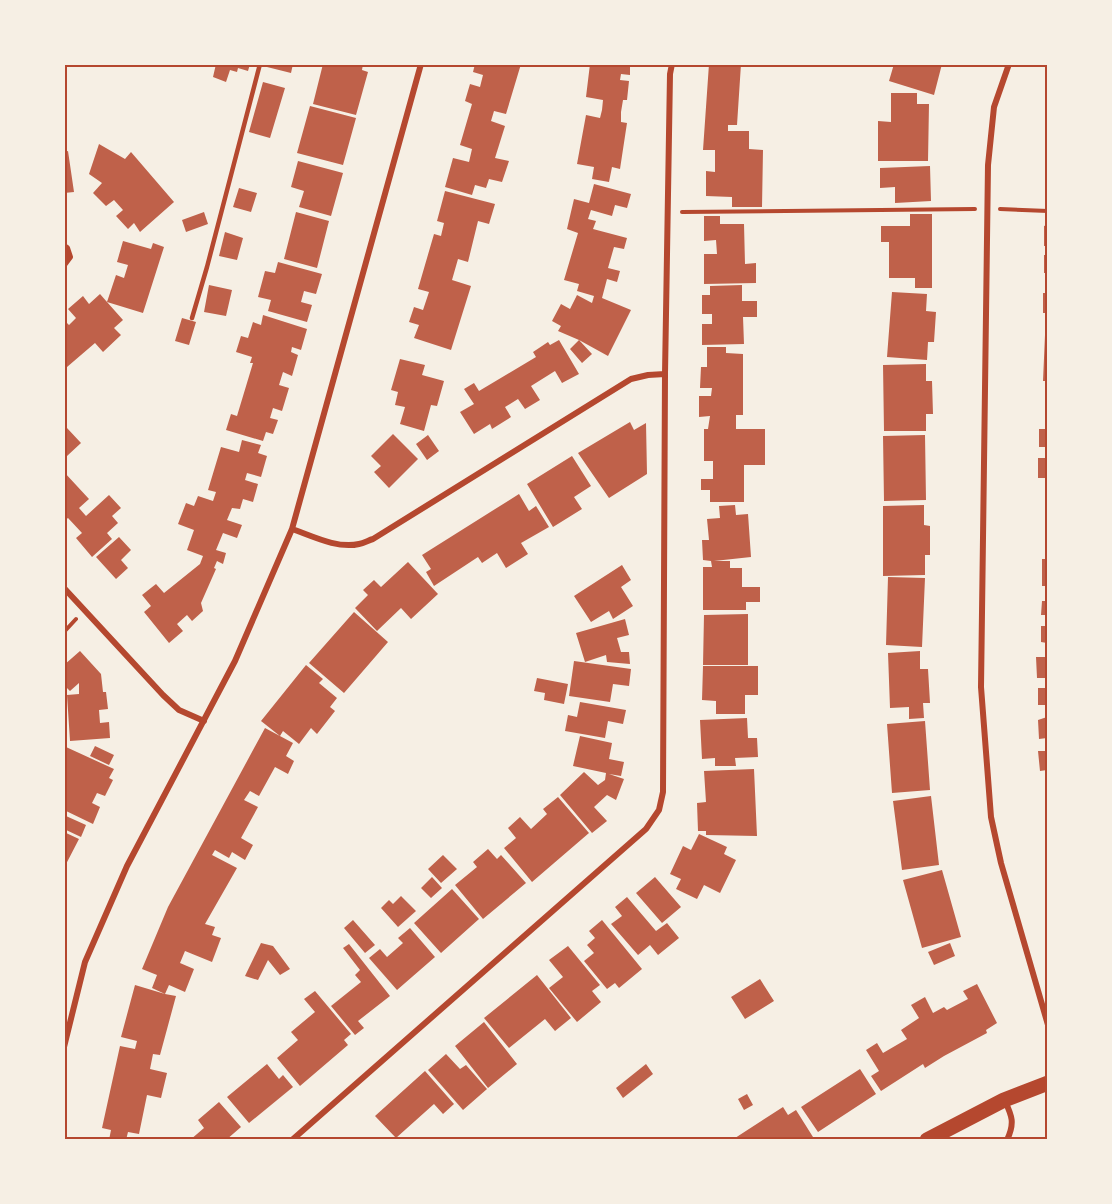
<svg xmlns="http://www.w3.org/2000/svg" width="1112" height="1204" font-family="Barlow,sans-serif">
<rect width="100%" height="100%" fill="#f6efe4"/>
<path fill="#bf614a" d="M216 64H250L248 71 238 68 237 72 230 70 226 82 213 77Z
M268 64H293L291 73 267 67Z
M323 64H363L362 70 368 72 356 115 313 104Z
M475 64H521L506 114 494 111 491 121 505 126 495 158 509 161 502 182 489 179 486 188 475 185 472 195 445 187 453 158 469 162 472 149 460 145 472 104 465 101 470 84 480 87 483 75 473 72Z
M590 64H630V75L621 74 620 80 629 81 627 100H623L621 112V122L627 123 620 169 612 167 609 182 592 179 594 167 577 164 586 115 600 118 602 110 603 100 586 97Z
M709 64H741L737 125H728V131H749V149L763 150 762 207H732V197L706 196V171L715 172V150H703Z
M894 64H942L934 95 889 81Z
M263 82 285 88 270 138 249 132Z
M891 93H917V104H929L928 161H878V121L891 122Z
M310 106 356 118 343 165 297 153Z
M99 144 125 159 131 152 174 202 140 232 134 223 128 229 116 216 123 210 114 200 106 206 93 193 102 183 89 174Z
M68 151 74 192 64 193V152Z
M298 161 343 173 331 216 299 207 304 191 291 187Z
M930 166 931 201 895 203V187L880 188V168Z
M594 184 631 194 627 208 615 205 612 216 591 210 588 219 596 221 593 229 627 238 624 249 614 247 608 268 620 271 617 282 607 279 602 298 631 310 608 356 579 340 592 354 582 363 570 349 579 340 558 331 561 326 552 321 561 304 570 309 577 295 592 303 594 296 577 291 579 284 564 280 578 233 567 229 574 199 589 203Z
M239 188 257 193 251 212 233 207Z
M445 191 495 204 489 224 478 221 468 262 458 259 452 280 471 286 451 350 414 338 419 325 409 322 414 307 423 310 429 292 418 289 434 234 441 236 444 223 437 221Z
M204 212 208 224 186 232 182 220Z
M296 212 329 221 317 268 284 259Z
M910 214H932V288H915V278H889V242H881V226H910Z
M704 216H720V224H744L745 264 756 263V283L704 284V254H717L716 240 704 241Z
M1047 225V246H1044V226Z
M225 232 243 238 237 260 219 256Z
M123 241 151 249 153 243 164 247 143 313 107 302 123 320 114 328 121 335 103 352 95 343 67 367 64 365V320L69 325 76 318 68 309 83 296 89 304 100 294 107 302 116 275 124 278 128 265 117 262Z
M1044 255H1047V273H1044Z
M278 262 322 274 316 294 304 291 301 302 312 305 307 322 268 311 271 300 258 297 265 271 275 273Z
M209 285 232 290 226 316 204 312Z
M742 285V301H757V317H743L744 344 702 345V324H712V314H702V295H710V286Z
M892 292 927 294 926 311 936 312 934 342H928L927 360 887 357Z
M1043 293H1047V313H1043Z
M263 315 307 329 301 350 292 347 291 352 298 355 292 376 283 372 279 385 289 388 282 411 273 408 270 418 278 420 273 434 266 432 263 441 226 430 231 414 237 416 253 363H250L252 357 236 352 241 336 248 338 253 322 261 325Z
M182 318 196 322 189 345 175 341Z
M1045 335H1047V381H1043Z
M559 340 579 374 562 383 555 371 531 386 540 400 525 409 518 399 505 407 511 417 492 429 490 424 474 434 460 412 474 404 464 389 474 383 479 391 536 357 533 352 548 342 550 345Z
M707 347H726V353L743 354V415H736V429H765V465H744V502H710V490H701V479H713V461H704V429H708L710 416 699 417V396H711L712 388H700L701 367H707Z
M400 359 425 365 422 375 444 381 437 406 431 405 424 431 400 424 405 407 395 405 398 392 391 390Z
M926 364V381H932L933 414H926V431H884L883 365Z
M630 422 634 430 646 423 647 474 609 498 578 453Z
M67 428 81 443 67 456 64 454V430Z
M1039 429H1047V447H1039Z
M393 434 418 459 389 488 374 472 381 466 371 456Z
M428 435 439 451 427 460 416 444Z
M925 435 926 500 884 501 883 436Z
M242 440 261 445 258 453 267 456 261 477 247 473 245 480 258 484 253 502 243 499 240 509 232 508 227 520 242 525 237 538 223 533 216 550 226 553 223 564 217 561 214 568 216 569 201 603 203 611 192 621 187 615 177 624 183 631 169 643 144 612 151 606 142 595 156 584 164 593 200 564 203 556 187 550 194 530 178 524 186 503 194 506 198 496 213 501 216 492 208 490 221 447 239 452Z
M572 456 591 486 574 497 582 509 553 527 527 484Z
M1038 458H1047V490H1045V478H1038Z
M64 472 89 499 79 508 86 516 109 495 121 508 112 516 118 523 107 533 112 539 92 557 76 538 82 533 68 518 64 521Z
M519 494 529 511 536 506 549 527 521 543 528 554 506 568 497 553 482 563 478 557 434 586 426 572 431 569 422 555Z
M735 505 736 515 748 514 751 557 714 561H730V568H742V587H760V602H746V610H703V567H712L711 561 703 560 702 540H709L707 519 720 518 719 506Z
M924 505V525L930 526V555H925V575L883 576V506Z
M119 537 131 550 121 560 128 568 116 579 96 557Z
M1042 559H1047V586H1042Z
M408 562 438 594 411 619 401 608 377 631 355 608 368 595 363 590 374 580 381 587Z
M622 565 631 580 621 587 633 606 613 619 609 611 591 622 574 596Z
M888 577 925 578 922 647 886 645Z
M1042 601H1047V615H1041Z
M354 612 388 642 344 693 309 663Z
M748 614V665H703L704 615Z
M625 619 629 635 617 638 621 652H629L630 664 607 662 606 655 585 662 576 633Z
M1041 626H1047V643L1041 642Z
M80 651 101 674 103 692H106L108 709 99 710 100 723 109 722 110 738 70 741 67 695 79 694V683L70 691 64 685V665Z
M920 651V669H928L930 703H923L924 718 909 719V707L890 708 888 653Z
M1036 657H1047V678H1037Z
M574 661 631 669 629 686 613 684 610 702 569 696Z
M306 665 323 679 319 683 337 698 330 707 335 711 317 734 311 728 299 744 283 731 280 736 261 721Z
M703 666H758V695H745V714H716V701L702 700Z
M537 678 568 684 564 704 544 700 545 693 534 691Z
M1038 688H1047V705H1038Z
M580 702 626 710 623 724 608 721 605 738 565 731 568 715 577 717Z
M1047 717V738L1039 739 1038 720Z
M747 718 748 738H757L758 757 735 758 736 766H715V758L702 759 700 720Z
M925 721 930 790 892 793 887 724Z
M265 728 293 743 286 756 294 761 288 774 275 767 259 796 250 791 244 800 258 807 241 838 253 845 245 860 232 852 229 858 215 850 212 855 237 868 205 924 215 927 212 935 221 938 212 962 185 951 180 963 194 969 185 992 169 985 165 994 176 996 160 1055 153 1054 150 1069 167 1073 161 1098 147 1095 139 1134 128 1132 126 1140H109L111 1130 102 1128 120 1046 135 1049 137 1041 121 1037 135 985 165 994 152 988 157 975 142 969 168 907Z
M580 736 612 743 609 759 624 762 621 776 609 774 624 779 616 800 607 795 594 807 607 821 592 833 560 795 584 772 598 785 605 780 606 773 573 766Z
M95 746 114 755 109 765 90 756Z
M66 747 114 769 109 778 113 780 105 796 97 793 92 803 100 807 93 824 64 810V789L66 785 64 784V752Z
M1038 751H1047V770L1040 771Z
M754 769 757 836 706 835V831H698L697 803 706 802 704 771Z
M931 796 939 865 902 870 893 801Z
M558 797 589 833 532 882 504 848 516 838 508 828 520 817 531 829 547 814 543 809Z
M66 816 86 825 81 837 64 829V819Z
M64 832 79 839 64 868Z
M699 834 727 847 724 854 736 860 720 893 704 885 697 899 676 889 681 879 670 874 683 846 691 850Z
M488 849 497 859 501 855 526 883 483 919 455 885 477 867 473 862Z
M443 855 457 869 441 883 428 869Z
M942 870 961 937 922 948 903 880Z
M432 877 442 888 431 898 421 888Z
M655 877 681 907 662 923 636 893Z
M452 889 479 919 441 953 414 923Z
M401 896 416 911 398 927 381 908 389 900 393 904Z
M627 897 656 931 667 923 679 938 658 955 650 945 638 955 611 924 622 916 615 907Z
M353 920 375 945 365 953 344 928Z
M602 920 642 969 619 988 615 983 607 989 584 961 594 953 587 945 595 938 589 931Z
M410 928 435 957 397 990 369 958 380 949 387 957 403 943 398 938Z
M261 943 273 946 290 969 280 975 268 960 258 980 245 976Z
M950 943 955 956 934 965 928 952Z
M349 944 390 996 358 1021 364 1028 355 1035 331 1006 361 982 355 975 360 970 343 948Z
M568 946 600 985 592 991 601 1002 577 1022 549 988 563 977 549 960Z
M537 975 571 1018 555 1031 545 1019 509 1048 484 1018Z
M760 979 774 1001 745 1019 731 997Z
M977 984 997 1023 986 1030 987 1033 944 1056 925 1068 923 1064 881 1091 871 1076 879 1071 866 1050 877 1043 883 1053 907 1039 901 1030 919 1018 911 1005 925 997 933 1013 944 1007 947 1010 968 999 963 991Z
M315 991 351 1034 344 1040 348 1045 300 1086 277 1058 298 1040 291 1032 315 1012 304 999Z
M484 1022 517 1064 488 1088 455 1046Z
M446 1054 460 1069 466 1065 487 1089 463 1110 428 1070Z
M267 1064 279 1079 283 1075 293 1087 249 1123 227 1097Z
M646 1064 653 1074 623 1098 616 1088Z
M860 1069 876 1094 818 1132 801 1107Z
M425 1071 454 1104 443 1114 434 1104 396 1138 375 1116Z
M747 1094 753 1105 744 1110 738 1099Z
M219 1102 241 1127 226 1140H190L204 1128 198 1120Z
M783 1107 788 1115 796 1110 813 1137 809 1140H732Z"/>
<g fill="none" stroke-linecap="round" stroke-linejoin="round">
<path stroke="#b5482f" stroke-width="4" d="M1000 209 1048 211
M682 212 975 209
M64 632 76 619"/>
<path stroke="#b5482f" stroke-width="4.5" d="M192 318 207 267 260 64"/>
<path stroke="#b5482f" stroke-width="6" d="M1009 64 994 107 988 165 981 687 991 817 1001 863 1048 1025
M64 246 67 248 70 257 64 265
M292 529C312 536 337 549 359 544 364 543 369 540 373 539L631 379 648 375 665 374
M64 588 163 695 179 710 204 721
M64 1047 85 962 127 866 235 661 292 529 421 64
M1005 1101C1012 1116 1015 1123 1007 1140
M292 1140 646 829 659 810 663 792 665 374 670 74 672 64"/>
<path stroke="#b5482f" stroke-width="15" d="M927 1140 1004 1100 1048 1083"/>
</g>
<rect width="1112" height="1204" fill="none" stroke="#f6efe4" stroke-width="132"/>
<rect x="66" y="66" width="980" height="1072" fill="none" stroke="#b5482f" stroke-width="2"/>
</svg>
